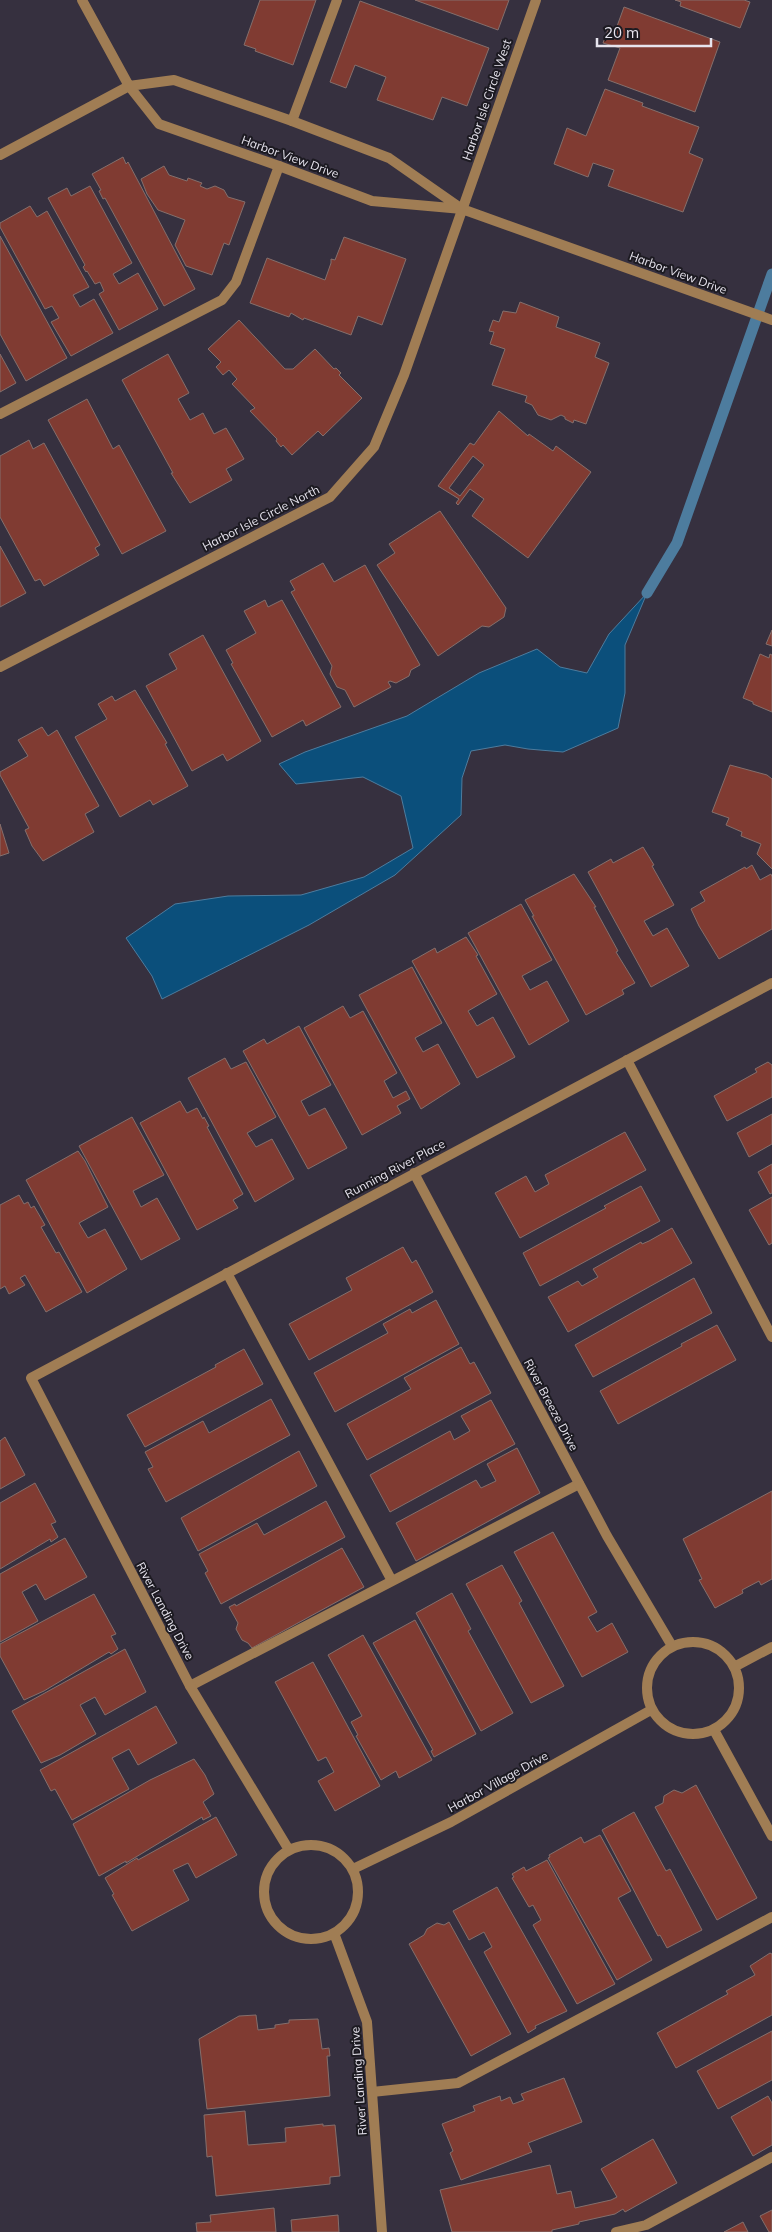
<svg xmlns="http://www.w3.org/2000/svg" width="772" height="2232" font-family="Mulish,sans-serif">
<rect width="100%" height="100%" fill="#36303f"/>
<path fill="#0b4f7b" stroke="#4d7c9e" d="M647 593 625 645V693L618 728 563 752 528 749 505 745 471 751 462 778 461 815 395 875 309 925 162 999 152 976 126 938 175 904 228 896 301 895 364 877 413 848 401 796 363 777 296 784 279 764 305 752 407 716 479 673 537 649 560 667 587 673 609 634Z"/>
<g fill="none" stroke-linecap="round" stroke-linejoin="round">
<path stroke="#4d7c9e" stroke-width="11" d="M647 593 677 543 772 274"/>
</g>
<path fill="#803b32" stroke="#846f6c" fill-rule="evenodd" d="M260 0H316L293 65 255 51 256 49 244 45Z
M415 0H509L498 30Z
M675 0H744L750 2 740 28 680 6 681 2Z
M360 1 489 48 467 106 442 97 433 120 377 100 386 77 355 65 346 88 330 82Z
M624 7 720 42 695 112 608 80 620 48 603 43 609 27 616 29Z
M605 89 643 103 642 106 699 127 689 153 703 159 683 212 608 186 614 170 593 163 588 177 554 164 567 128 586 136Z
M123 157 126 164 128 162 195 289 164 306 105 198 103 199 99 191 101 190 92 174Z
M164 166 169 175 187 181 188 178 202 183 200 186 207 189 215 186 224 190 228 197 245 202 229 245 224 243 212 275 186 266 175 245 185 220 158 210 147 194 141 179Z
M90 186 132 263 113 274 119 284 138 273 158 309 119 330 99 294 104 291 100 282 95 284 87 271 86 272 83 267 85 265 48 198 67 188 71 196Z
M30 206 37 217 47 211 89 287 73 295 80 307 94 299 113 333 71 356 51 322 59 318 52 306 45 309 0 227V223Z
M0 236 67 358 26 381 0 334Z
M344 237 406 259 382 325 358 316 351 335 304 318 303 320 291 313 289 317 250 303 267 258 325 280 331 263V259L335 260Z
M520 302 559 317 556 327 600 343 595 357 609 363 586 424 574 420 573 423 565 419V417L561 415 551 420 538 415 532 405 525 402 527 396 492 385 505 349 490 344 494 332 489 331 493 320 499 322 503 311 516 313Z
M239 320 285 369H293L315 349 334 369 336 368 341 373 339 375 362 398 323 436 318 431 292 455 283 445 281 447 276 441 277 439 250 411 255 408 232 384 237 379 229 370 223 375 216 367 221 362 208 349Z
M0 354 16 383 0 392Z
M168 354 189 393 178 399 190 420 203 413 214 434 226 428 244 459 226 469 232 480 190 503 171 473H173L122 380Z
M87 399 113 449 119 445 166 531 122 554 48 420Z
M499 411 528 436 529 434 553 451 556 446 591 472 528 558 472 516 484 499 470 489 458 505 456 503 459 499 438 486 470 443 474 445ZM473 456 484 465 460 496 449 488Z
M29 440 33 449 44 443 100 545 95 548 99 555 44 586 40 579 35 581 0 517V456Z
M440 511 506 608 504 617 489 627 482 626 438 656 377 565 395 553 389 544Z
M0 546 26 593 0 607Z
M323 563 334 582 365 565 420 665 411 670 409 676 396 683 390 681 388 682 391 687 354 707 345 690 337 687 330 674 332 666 291 592 295 590 290 581Z
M265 600 268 607 282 600 341 707 306 726 303 720 272 737 231 664 233 663 226 650 256 633 244 611Z
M772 630V646L766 644Z
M203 635 261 741 227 761 223 754 192 771 146 686 177 669 169 654Z
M760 654 769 658 770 654 772 655V712L753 704V702L743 698Z
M135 690 167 743 165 744 188 786 153 805 150 800 120 817 75 737 107 719 98 704 112 696 115 701Z
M42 727 48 736 57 730 99 806 85 814 94 832 43 861 32 846 25 830 29 828 0 775V772L28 756 18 740Z
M730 765 767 775 772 779V869L757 854 761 844 741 836 742 832 726 825 729 818 712 812Z
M0 824 9 853 0 856Z
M643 847 654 865 652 866 674 905 644 921 653 936 667 928 689 966 651 987 588 872 611 859 613 863Z
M752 865 760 880 771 874 772 877V929L719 959 699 926 691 909 705 901 700 892 745 867 746 869Z
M574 874 596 907H594L618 951 616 952 635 983 622 990 624 994 586 1015 532 916H534L525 900Z
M521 904 552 960 522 976 530 990 547 981 569 1021 529 1045 468 933Z
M466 937 478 955 476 956 497 994 468 1011 477 1026 493 1017 515 1057 477 1078 412 961 435 948 437 953Z
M412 967 442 1023 415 1038 423 1052 438 1044 460 1084 421 1109 359 995Z
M343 1006 350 1018 363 1011 397 1073 384 1081 393 1098 406 1091 410 1099 397 1106 401 1113 362 1135 304 1028Z
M299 1026 331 1085 301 1101 309 1116 325 1108 347 1148 308 1169 243 1051 264 1039 267 1044Z
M225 1058 231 1069 246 1062 276 1117 247 1133 256 1147 272 1139 294 1179 255 1202 188 1078Z
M768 1062 772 1065V1097L727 1121 714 1096 757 1072 755 1069Z
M180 1101 187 1113 197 1108 203 1119 204 1117 209 1126 207 1127 243 1194 233 1200 238 1208 197 1230 140 1123Z
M772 1114V1144L749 1157 737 1133Z
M132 1117 164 1175 133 1191 141 1207 157 1198 180 1239 141 1260 79 1146Z
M625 1132 646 1170 520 1238 495 1193 526 1176 535 1192 549 1184 545 1175Z
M78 1151 85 1161 108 1207 79 1223 88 1238 105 1229 127 1269 87 1293 26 1180Z
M772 1164V1193L770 1194 758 1172Z
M641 1186 660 1221 540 1286 523 1253 606 1208 604 1206Z
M19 1195 24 1204 28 1202 31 1208 34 1206 45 1225 41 1227 56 1253 59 1252 82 1292 46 1312 25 1275 20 1278 25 1285 9 1294 5 1286 0 1289V1205Z
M772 1197V1243L769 1245 749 1210Z
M672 1228 692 1263 568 1332 548 1297 578 1281 582 1286 598 1277 593 1269 641 1242 642 1244 649 1241Z
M403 1247 412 1263 416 1260 433 1292 309 1360 289 1324 352 1290 346 1278Z
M694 1278 712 1313 593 1377 575 1345Z
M436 1300 459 1344 335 1412 314 1373 388 1333 383 1324 410 1309 412 1313Z
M717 1325 736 1360 618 1424 600 1391 682 1346 681 1344Z
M461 1347 470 1364 474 1362 491 1393 367 1460 347 1424 411 1389 404 1378Z
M244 1349 263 1384 145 1447 127 1415 216 1367 215 1365Z
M271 1399 290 1435 166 1502 148 1469 153 1467 145 1452 203 1421 209 1433Z
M491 1400 515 1444 390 1512 370 1475 450 1431 454 1440 470 1431 461 1416Z
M5 1437 25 1475 0 1489V1441Z
M517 1448 540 1493 416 1561 396 1523 476 1480 481 1488 496 1481 487 1464Z
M299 1451 317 1486 198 1551 181 1518Z
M35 1483 56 1522 51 1524 58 1537 51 1542 50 1539 0 1569V1503Z
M772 1491V1579L761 1585 759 1581 742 1590 743 1593 715 1608 699 1580 702 1579 683 1539Z
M326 1501 345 1537 221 1604 205 1573 208 1571 199 1554 257 1523 264 1535Z
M553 1532 597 1612 588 1617 597 1632 612 1623 628 1652 582 1677 514 1552Z
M65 1538 87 1577 45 1600 36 1584 22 1592 38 1621 0 1642V1574Z
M342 1548 364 1587 252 1648 248 1643 242 1640 236 1629 238 1623 229 1607 235 1604 236 1606Z
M502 1565 522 1601 519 1603 564 1686 531 1703 466 1584Z
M452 1593 471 1629 468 1631 513 1713 481 1731 416 1613Z
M94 1594 116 1634 111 1636 118 1649 111 1654 109 1652 44 1691 24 1700 0 1656V1644Z
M415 1620 476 1734 434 1757 431 1751 433 1750 373 1643Z
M363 1635 432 1760 399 1778 396 1771 381 1780 356 1736 358 1735 351 1722 362 1716 328 1655Z
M125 1649 146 1692 105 1715 95 1697 80 1705 96 1734 60 1755 41 1763 12 1711Z
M313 1662 380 1786 335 1811 318 1781 334 1772 326 1757 318 1761 275 1682Z
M156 1706 177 1743 138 1765 129 1749 112 1758 129 1789 72 1820 55 1789 51 1791 40 1770Z
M194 1759 205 1775 214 1794 203 1802 211 1816 203 1820 202 1817 126 1863V1861L99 1876 73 1824 150 1780Z
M696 1785 757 1898 717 1920 655 1807 663 1803 664 1796 674 1790 682 1793Z
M634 1812 666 1871 670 1869 702 1930 667 1948 660 1935 658 1936 602 1830Z
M216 1817 237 1855 196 1878 188 1863 173 1870 189 1900 132 1931 112 1895 114 1894 105 1878 137 1858 138 1860Z
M600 1835 631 1891 618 1898 652 1960 617 1980 548 1858 550 1857 549 1855 581 1837 584 1843Z
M547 1860 615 1984 577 2004 533 1925 541 1920 533 1905 529 1907 512 1878 514 1877 512 1874 524 1867 526 1871Z
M497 1887 567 2011 535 2026 536 2028 528 2033 484 1952 492 1947 484 1932 469 1940 453 1911Z
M449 1922 511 2034 471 2056 409 1944 424 1935 427 1929 437 1923 444 1925Z
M770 1953 772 1954V2015L676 2068 657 2033 728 1994 726 1991 755 1975 750 1966Z
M256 2015 258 2030 275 2028V2025L289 2023V2020L318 2019 322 2049 329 2048 330 2056H327L330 2096 207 2109 199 2039 239 2016Z
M772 2031V2080L718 2109 697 2071Z
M564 2078 582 2122 528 2143 532 2152 461 2180 450 2153 453 2151 442 2124 475 2111 473 2106 500 2096 501 2101 510 2097 513 2104 524 2100 521 2094Z
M768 2096 772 2103V2145L753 2156 731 2117Z
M245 2111 248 2145 286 2142 285 2128 323 2124V2126L335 2125 340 2176 330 2177V2184L216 2196 212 2156 207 2157 204 2115Z
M653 2139 677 2183 625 2212 623 2209 615 2214 579 2222V2224L552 2230V2232H452L440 2190 550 2165 557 2194 571 2191 575 2208 611 2200 617 2197 601 2169Z
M274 2208 276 2232H197L196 2223 211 2222 210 2215Z
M772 2210V2232H769L760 2216Z
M338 2215 339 2232H292L291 2220Z
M743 2222 748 2232H724Z"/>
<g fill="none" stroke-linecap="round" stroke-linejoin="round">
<path stroke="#a07d54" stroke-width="10" d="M292 121 337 0
M0 414 222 300 236 282 279 166
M627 1060 772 1337
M227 1273 392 1581
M190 1686 579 1484
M372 2092 458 2083 772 1917
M616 2232 646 2225 772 2157"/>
<path stroke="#a07d54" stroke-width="10" d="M82 0 129 86 159 124 279 166 372 201 462 209 772 320
M0 155 129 86 174 80 292 121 389 158 462 209
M0 667 330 497 374 447 404 375 536 0
M414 1173 607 1536 672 1646
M647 1688a46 46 0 1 1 92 0a46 46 0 1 1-92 0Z
M734 1667 772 1647
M714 1730 772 1836
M264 1892a47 47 0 1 1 94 0a47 47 0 1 1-94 0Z
M289 1850 190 1686 31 1378 772 983
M353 1869 451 1822 651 1710
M334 1933 367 2022 382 2232"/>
</g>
<g text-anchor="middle" stroke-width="4" stroke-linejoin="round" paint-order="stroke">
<g font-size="12" fill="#e7e4ee" stroke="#1c1a21">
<text transform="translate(487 100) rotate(-71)" y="4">Harbor Isle Circle West</text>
<text transform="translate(290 157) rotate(20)" y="4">Harbor View Drive</text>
<text transform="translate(678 273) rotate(20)" y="4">Harbor View Drive</text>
<text transform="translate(261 518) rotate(-27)" y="4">Harbor Isle Circle North</text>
<text transform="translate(395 1169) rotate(-28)" y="4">Running River Place</text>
<text transform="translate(551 1405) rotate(62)" y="4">River Breeze Drive</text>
<text transform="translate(165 1611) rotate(62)" y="4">River Landing Drive</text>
<text transform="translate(498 1782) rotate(-29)" y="4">Harbor Village Drive</text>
<text transform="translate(359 2081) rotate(-94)" y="4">River Landing Drive</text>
</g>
</g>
<path d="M597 38v8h114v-8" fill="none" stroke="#e7e4ee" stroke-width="2.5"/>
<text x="604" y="38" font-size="15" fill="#e7e4ee" stroke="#1c1a21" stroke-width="4" paint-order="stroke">20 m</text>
</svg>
